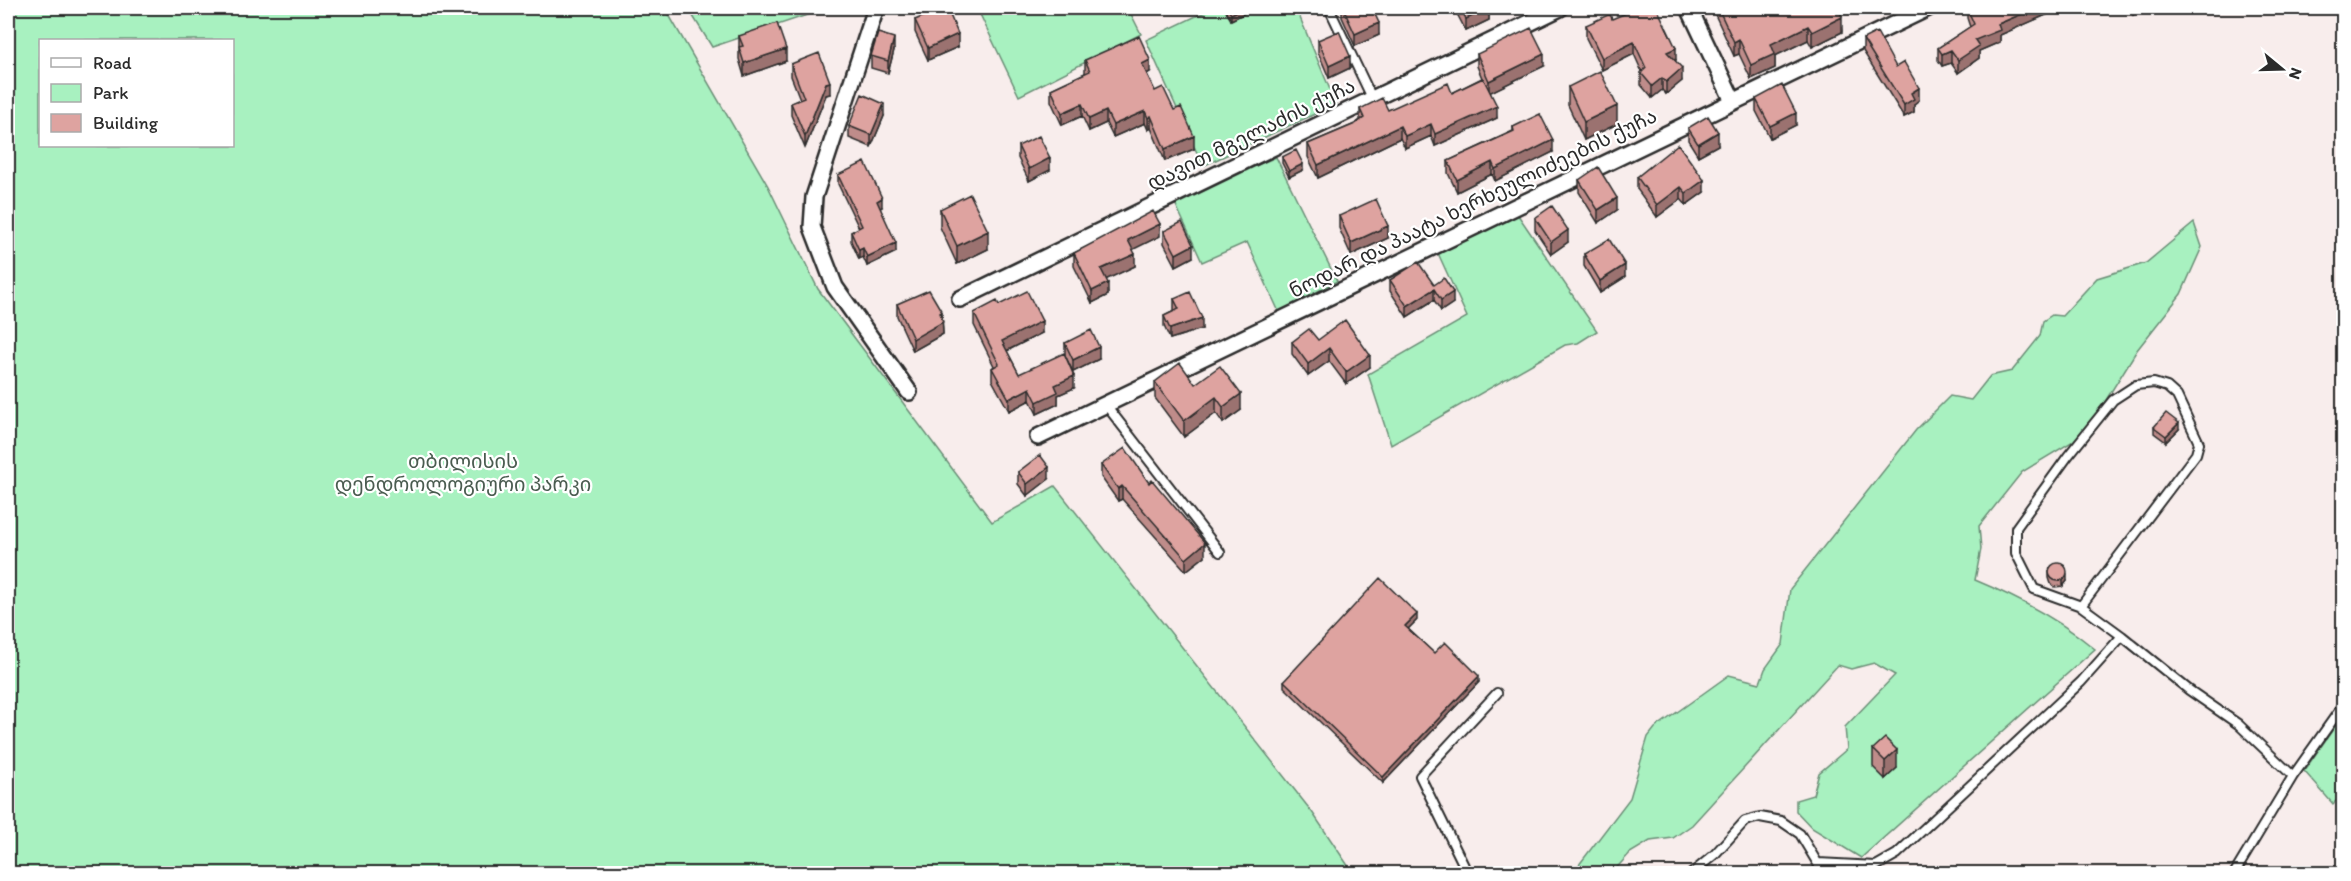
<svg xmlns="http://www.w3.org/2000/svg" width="2351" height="881" font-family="Itim,'Noto Sans Georgian',sans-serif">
<rect width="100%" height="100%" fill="#f8edec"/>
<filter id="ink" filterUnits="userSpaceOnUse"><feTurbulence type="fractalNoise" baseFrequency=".0167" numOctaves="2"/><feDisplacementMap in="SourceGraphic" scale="12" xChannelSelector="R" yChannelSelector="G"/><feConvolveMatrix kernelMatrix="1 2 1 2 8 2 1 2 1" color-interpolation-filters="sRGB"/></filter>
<g filter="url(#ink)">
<path fill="#a8f1c0" stroke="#6a8e76" stroke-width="1.5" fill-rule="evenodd" d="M8 8H665L768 186 818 289 992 522 1055 486 1312 812 1353 873H8ZM40 40H232V146H40Z
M688 8H828L712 47Z
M977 8H1128L1141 34 1019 96Z
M1213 8H1296L1336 104 1203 166 1146 40Z
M1276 157 1337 281 1279 312 1247 242 1202 262 1174 201Z
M1518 215 1597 331 1578 343 1565 345 1391 445 1368 374 1467 317 1437 251Z
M2194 223 2202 247 2181 294 2137 350 2085 434 2022 472 1979 526 1981 549 1975 580C2018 598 2059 619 2095 649L1861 858 1812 828 1796 811V800L1813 795 1819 773 1847 749 1845 727 1895 675 1874 663 1851 669 1838 665 1692 825 1673 838 1650 841 1630 853 1612 873 1572 874 1630 798 1648 737 1655 728 1729 675 1760 683 1765 669 1783 644 1790 589 1916 430 1950 396 1971 400 1990 376 2012 371 2040 336 2043 321 2052 315 2062 316 2097 278 2146 263Z
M2343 715V794L2333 804 2304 771Z"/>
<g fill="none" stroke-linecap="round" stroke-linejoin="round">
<defs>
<path id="service" d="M1329 8 1372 98
M1106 405 1220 552
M2081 606 2196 454 2199 443 2177 396 2167 387 2154 383 2136 385 2113 400 2068 456 2016 528V553L2034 589 2081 606 2122 636 2189 690 2238 724 2293 776
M1818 863 1876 866 1897 854 2081 682 2122 636
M1468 874 1420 776 1497 693
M1691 874 1715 854 1745 821 1760 817 1781 821 1800 834 1824 874
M2234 874 2293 776 2344 704"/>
<path id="minor" d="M876 8 814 197 812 227 835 287 909 392
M1689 8 1733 101
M960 299 1560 8
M1038 437 1928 8"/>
</defs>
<use href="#service" stroke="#2b2b2b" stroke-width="12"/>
<use href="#minor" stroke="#2b2b2b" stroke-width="20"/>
<use href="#service" stroke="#fff" stroke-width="8"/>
<use href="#minor" stroke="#fff" stroke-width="15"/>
</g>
<path fill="#bf8c8a" stroke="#2b2b2b" stroke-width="1.5" d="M1224 8H1245V13L1231 20Z
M1342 8H1372L1379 35 1355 46 1342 17Z
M1454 8H1489V20L1466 31Z
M1712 8H1838L1842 32 1812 47 1808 40 1775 56V68L1751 79 1739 54 1734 56Z
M1967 8H2053V12L2000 35V42L1979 51V58L1958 73 1951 63 1942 66 1938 60V48L1970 27 1967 18Z
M2130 8H2148L2133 15Z
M1612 19 1676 60 1675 61 1682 81 1666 94 1662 90 1652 98 1641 85V73L1642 72 1634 54 1602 70 1586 38V25Z
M915 20 958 47 928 60 915 32Z
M739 36 786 61 744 76 739 59Z
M1863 39 1896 67 1919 100 1914 104V112L1904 117 1863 51Z
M1318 40 1350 68 1329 78 1318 52Z
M894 50 888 73 871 68V56Z
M1477 54 1544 66 1490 92 1497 118 1435 146 1431 136 1405 148 1400 138 1318 178 1308 157V144L1355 124 1360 120V109L1388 110 1452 93 1482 78 1477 66Z
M1085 60 1150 72 1147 74 1155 91 1174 110 1194 149 1165 161 1151 128 1148 130 1145 123 1113 137 1106 123 1089 131 1082 116 1062 125 1051 101V89L1085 73Z
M791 64 830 94 826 95 805 148 791 115V103L800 99 791 76Z
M1568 87 1617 124 1584 140 1568 105Z
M1756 99 1796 125 1770 138 1756 111Z
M884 116 871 147 849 138V126Z
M1513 127 1553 152 1495 181 1492 174 1457 192 1448 173V161L1513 131Z
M1688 128 1718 145 1698 156 1688 140Z
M1018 146 1050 170 1029 181 1018 158Z
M1282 157 1303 170 1289 177 1282 163Z
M838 175 882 207 880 208 896 252 867 266 863 257 859 259 851 241V232L859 228 838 184Z
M1637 177 1704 192 1686 205 1681 199 1657 217 1637 189Z
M1579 180 1617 210 1598 223 1579 192Z
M940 209 988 249 957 264 940 227Z
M1339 216 1388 238 1351 255 1339 228Z
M1535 218 1568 242 1551 254 1535 230Z
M1164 231 1193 257 1176 266 1164 243Z
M1160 236 1132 249 1135 266 1106 279 1108 295 1092 303 1074 266V253Z
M1584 254 1625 277 1600 293 1584 266Z
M1390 280 1434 285 1453 303 1441 311 1434 300 1407 317 1390 291Z
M1174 299 1202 329 1170 339 1164 326V316L1174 311Z
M897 304 942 319 943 334 913 351 897 316Z
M999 305 1042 333 1007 351 1019 374 1074 388 1058 395V404L1037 414 1030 400 1009 411 992 380V368L994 366 974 325V313Z
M1318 340 1370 367 1346 384 1329 361 1308 376 1292 354V342Z
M1065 343 1099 359 1073 372 1065 355Z
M1155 382 1195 384 1241 410 1223 423 1216 413 1184 437 1155 398Z
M2154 427 2179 429 2166 442 2154 433Z
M1101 465 1149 483 1205 556 1186 571 1122 499 1118 501 1101 477Z
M1018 472 1049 479 1027 496 1018 484Z
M2049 572 2067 581 2063 586 2055 587 2051 584 2049 578Z
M1417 620 1408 629 1434 653 1479 682 1383 783 1284 687V681Z
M1873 749 1897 768 1885 779 1873 767Z"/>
<path fill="#9b7270" stroke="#2b2b2b" stroke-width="1.5" d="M1243 8H1245V13L1231 20V14Z
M1489 8V20L1466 31V19Z
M2036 8H2053V12L2000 35V42L1979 51V58L1958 73V60L1975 40 1998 24Z
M2135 8H2148L2133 15V9Z
M1842 17V32L1812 47V32Z
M1379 23V35L1355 46V34Z
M1808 26V40L1775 56V68L1751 79V65L1771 44Z
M958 34V47L928 60V48Z
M894 38V50L888 73V61Z
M1739 39V54L1734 56V42Z
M1634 42V54L1602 70V58Z
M1676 48V60L1667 64V52Z
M786 49V61L744 76V63Z
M1951 50V63L1942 66V54Z
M1544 54V66L1489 93V81Z
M1350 56V68L1329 78V66Z
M1150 60V72L1142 76V64Z
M1682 68V81L1666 94V82Z
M1662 78V90L1652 98V86Z
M830 82V94L826 95 805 148V136L826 83Z
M1919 88V100L1914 104V112L1904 117V105L1911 93Z
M884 104V116L871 147V135Z
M1082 104V116L1062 125V113Z
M1497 106V118L1435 146V134Z
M1617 106V124L1584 140V122Z
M1106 111V123L1089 131V119Z
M1145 111V123L1113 137V125Z
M1796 113V125L1770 138V126Z
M1151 116V128L1148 130V118Z
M1431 124V136L1405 148V136Z
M1400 126V138L1318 178V165Z
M1718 132V145L1698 156V144Z
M1194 136V149L1165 161V149Z
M1553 140V152L1495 181V169Z
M1050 158V170L1029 181V169Z
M1492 162V174L1457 192V180Z
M1303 164V170L1289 177V171Z
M1704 180V192L1686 205V193Z
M1681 187V199L1657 217V205Z
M882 198V207L877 210V201Z
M1617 198V210L1598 223V210Z
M1160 224V236L1128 252V240Z
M1388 226V238L1351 255V243Z
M1568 230V242L1551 254V242Z
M988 231V249L957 264V246Z
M896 243V252L867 266V257Z
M1193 245V257L1176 266V254Z
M863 248V257L859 259V250Z
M1135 254V266L1101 282V269Z
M1625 265V277L1600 293V281Z
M1108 283V295L1092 303V291Z
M1434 289V300L1407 317V306Z
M1453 292V303L1441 311V300Z
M942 312 943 334 913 351V339Z
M1202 318V329L1170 339V329Z
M1042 321V333L1002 353V341Z
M1099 347V359L1073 372V360Z
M1329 348V361L1308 376V364Z
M1370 355V367L1346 384V372Z
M1074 376V388L1058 395V404L1037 414V402L1055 385Z
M1030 388V400L1009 411V399Z
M1241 394V410L1223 423V407Z
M1216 397V413L1184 437V421Z
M2179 423V429L2166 442V436Z
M1049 467V479L1027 496V484Z
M1122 486V499L1118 501V489Z
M1205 543V556L1186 571V559Z
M2067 575V581L2063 586V580Z
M1417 614V620L1405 632V626Z
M1479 676V682L1383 783V777Z
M1897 750V768L1885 779V761Z"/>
<path fill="#dea3a0" stroke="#2b2b2b" stroke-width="1.5" d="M943 8H947L958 34 928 48 915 20Z
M1227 8H1243L1231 14Z
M1343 8H1372L1379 23 1355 34Z
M1461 8H1489L1466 19Z
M1638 8H1657L1676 48 1667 52 1682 68 1666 82 1662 78 1652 86 1641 73 1646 68 1634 42 1602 58 1586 25 1610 14 1612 19Z
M1718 8H1838L1842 17 1812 32 1808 26 1771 44 1775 54 1751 65 1739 39 1734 42Z
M1967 8H2036L1998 24 2000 30 1975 40 1979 46 1958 60 1951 50 1942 54 1938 48 1974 24Z
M777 23 786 49 744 63 739 47 743 46 739 36Z
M1531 28 1544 54 1489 81 1477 54Z
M1339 31 1350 56 1329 66 1318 40Z
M1877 32 1896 67 1904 62 1919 88 1911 93 1914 99 1904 105 1863 39Z
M878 33 894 38 888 61 871 56Z
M1139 36 1150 60 1142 64 1155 91 1163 87 1174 110 1181 107 1194 136 1165 149 1151 116 1148 118 1145 111 1113 125 1106 111 1089 119 1082 104 1062 113 1051 89 1090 71 1085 60Z
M819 53 830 82 826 83 805 136 791 103 804 98 791 64Z
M1600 71 1617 106 1584 122 1568 87Z
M1483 78 1497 106 1435 134 1431 124 1405 136 1400 126 1318 165 1308 144 1355 124 1364 118 1360 109 1382 98 1388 110 1448 83 1452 93Z
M1782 85 1796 113 1770 126 1756 99Z
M862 94 884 104 871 135 849 126Z
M1540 114 1553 140 1495 169 1492 162 1457 180 1448 161 1514 131 1513 127Z
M1708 116 1718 132 1698 144 1688 128Z
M1039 136 1050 158 1029 169 1018 146Z
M1678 144 1704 180 1686 193 1681 187 1657 205 1637 177Z
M1296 150 1303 164 1289 171 1282 157Z
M865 162 882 198 877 201 896 243 867 257 863 248 859 250 851 232 862 226 838 175Z
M1598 167 1617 198 1598 210 1579 180Z
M970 194 988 231 957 246 940 209Z
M1376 199 1388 226 1351 243 1339 216Z
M1552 206 1568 230 1551 242 1535 218Z
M1153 211 1160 224 1128 240 1135 254 1101 269 1108 283 1092 291 1074 253Z
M1182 222 1193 245 1176 254 1164 231Z
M1609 239 1625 265 1600 281 1584 254Z
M1418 262 1434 285 1444 278 1453 292 1441 300 1434 289 1407 306 1390 280Z
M929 290 942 312 940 313 943 322 913 339 897 304Z
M1027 291 1042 321 1002 341 1019 374 1064 353 1074 376 1055 385 1058 392 1037 402 1030 388 1009 399 992 368 999 364 974 313 997 301 999 305Z
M1190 292 1202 318 1170 329 1164 316 1179 309 1174 299Z
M1345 320 1370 355 1346 372 1329 348 1308 364 1292 342 1309 329 1318 340Z
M1091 330 1099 347 1073 360 1065 343Z
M1180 363 1195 384 1220 366 1241 394 1223 407 1216 397 1184 421 1155 382Z
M2166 413 2179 423 2166 436 2154 427Z
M1125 448 1149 483 1152 480 1205 543 1186 559 1122 486 1118 489 1101 465Z
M1040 455 1049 467 1027 484 1018 472Z
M2049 572a9 9 0 1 1 18 0a9 9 0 1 1-18 0Z
M1380 578 1417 614 1405 626 1434 653 1445 642 1479 676 1383 777 1284 681Z
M1885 738 1897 750 1885 761 1873 749Z"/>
</g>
<g text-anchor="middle" stroke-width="4.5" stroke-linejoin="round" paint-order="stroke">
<g font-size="20" fill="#2b2b2b" stroke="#fff">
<text transform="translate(1251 134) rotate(-26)" y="7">დავით მგელაძის ქუჩა</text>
<text transform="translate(1473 203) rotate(-26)" y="7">ნოდარ და პაატა ხერხეულიძეების ქუჩა</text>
</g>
<g font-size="20" fill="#4a5c50" stroke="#fff">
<text x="463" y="468">თბილისის<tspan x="463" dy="23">დენდროლოგიური პარკი</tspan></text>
</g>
</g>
<rect width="2351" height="881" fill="none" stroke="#fff" stroke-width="30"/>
<rect x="15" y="15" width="2321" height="851" fill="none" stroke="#2b2b2b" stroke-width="2" filter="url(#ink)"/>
<rect x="39" y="39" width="195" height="108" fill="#ffffff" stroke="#aaaaaa" stroke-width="1.5"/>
<rect x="51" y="58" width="30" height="9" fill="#ffffff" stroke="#aaaaaa" stroke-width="1.5"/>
<text x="93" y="69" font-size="18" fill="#2b2b2b">Road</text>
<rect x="51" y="84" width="30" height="18" fill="#a8f1c0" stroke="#aaaaaa" stroke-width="1.5"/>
<text x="93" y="99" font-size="18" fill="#2b2b2b">Park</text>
<rect x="51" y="114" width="30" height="18" fill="#dea3a0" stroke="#aaaaaa" stroke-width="1.5"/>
<text x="93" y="129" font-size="18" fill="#2b2b2b">Building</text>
<g transform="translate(2282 69) rotate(109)" stroke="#ffffff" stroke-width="4.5" paint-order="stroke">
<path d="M0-4.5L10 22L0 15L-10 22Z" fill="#2b2b2b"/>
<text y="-9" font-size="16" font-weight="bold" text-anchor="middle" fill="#2b2b2b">N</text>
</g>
</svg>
